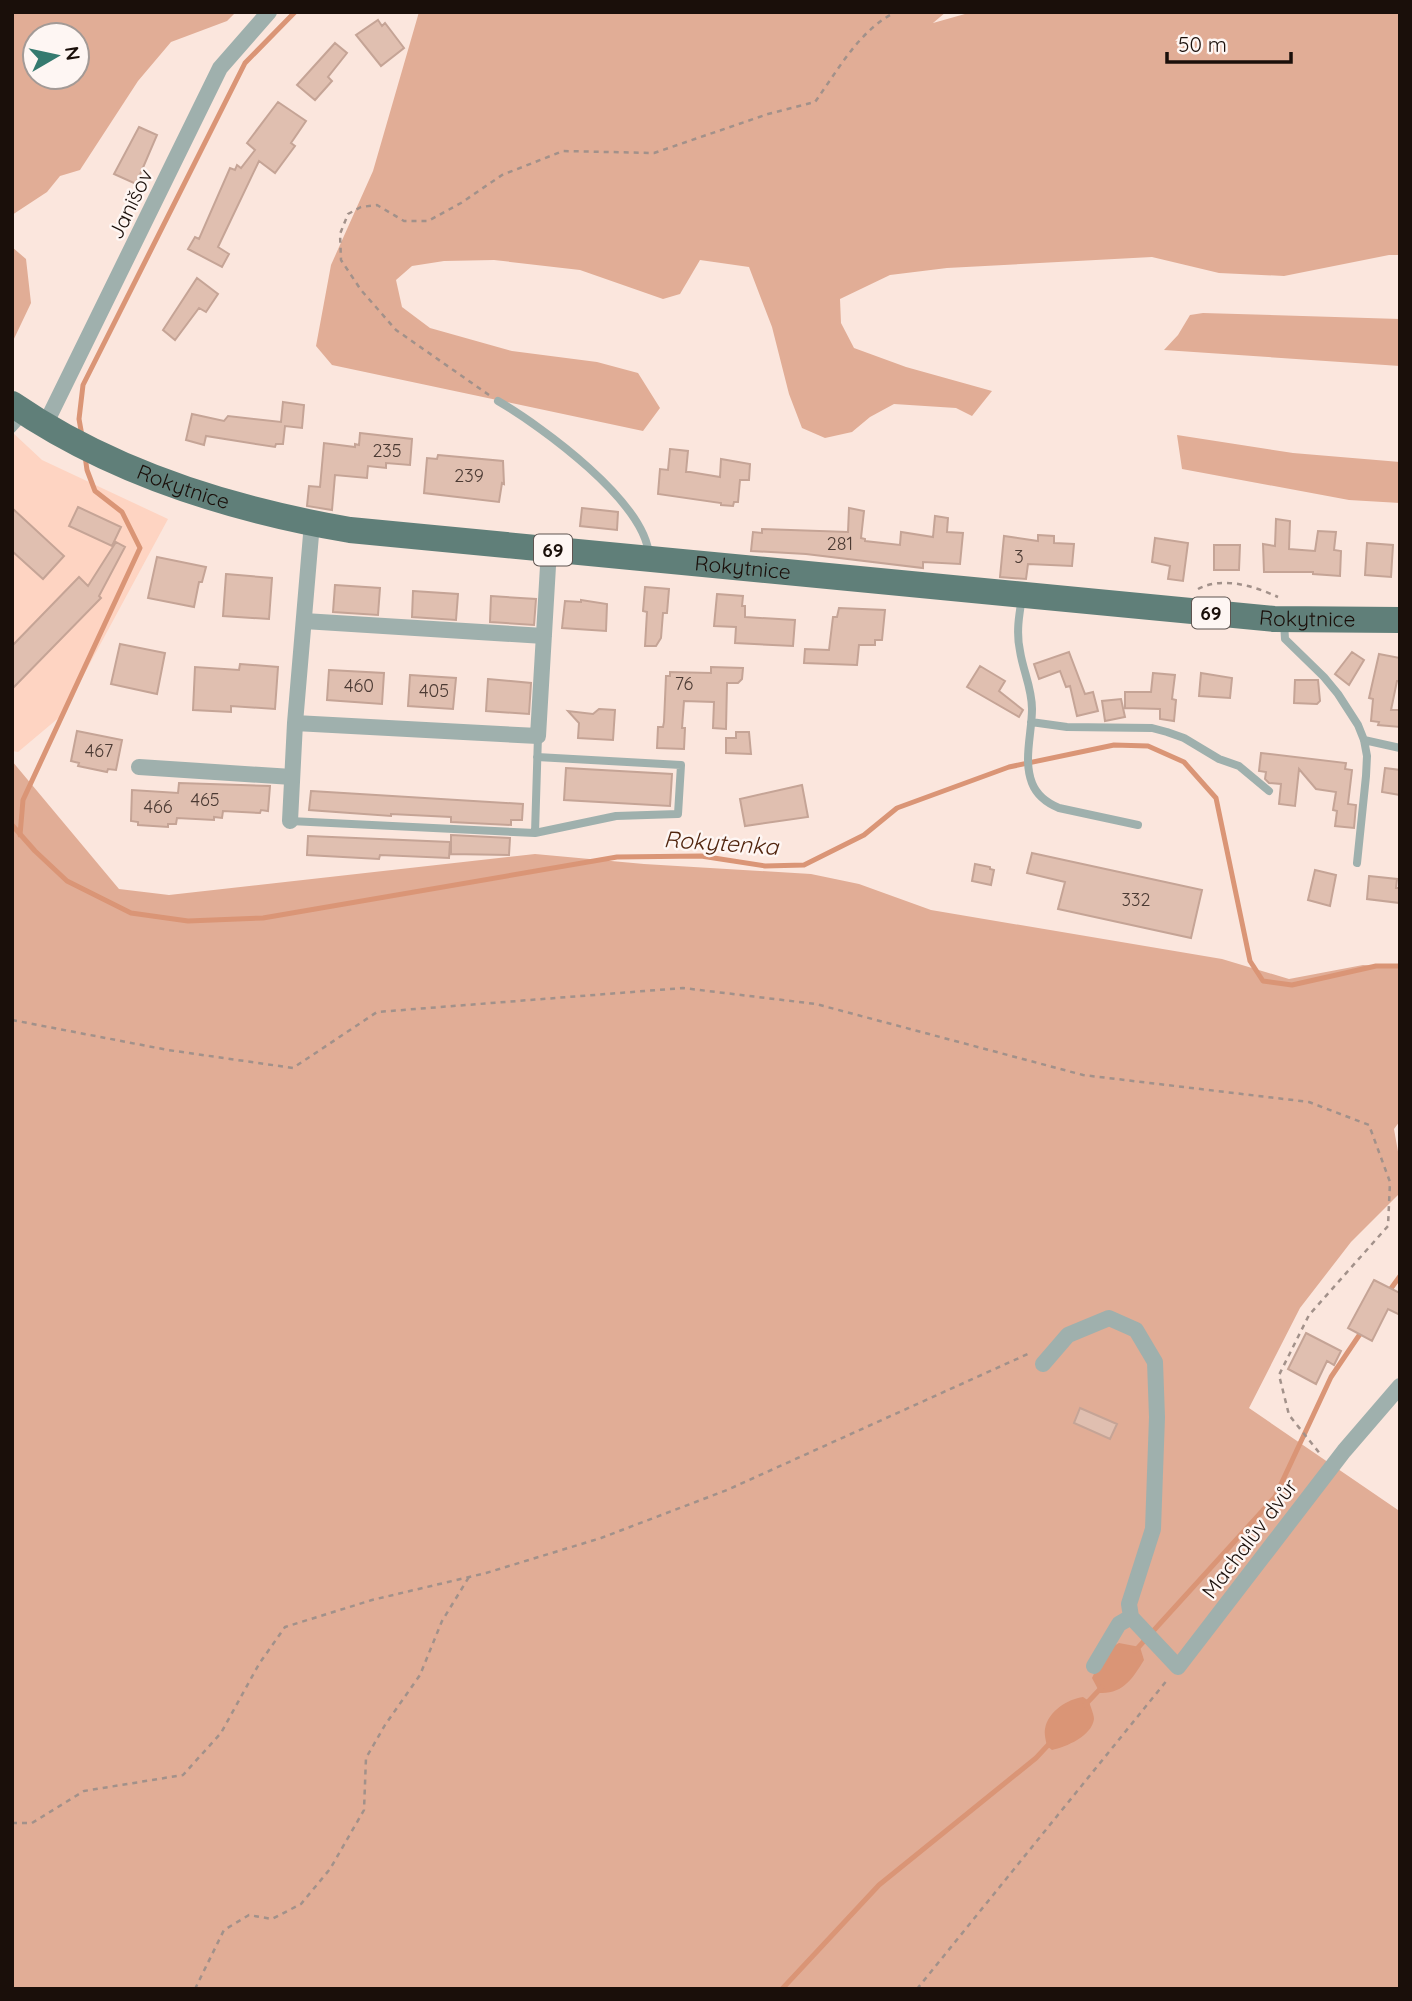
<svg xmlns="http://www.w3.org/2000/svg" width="1412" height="2001" font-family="Quicksand,sans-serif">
<rect width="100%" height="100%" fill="#fbe6dd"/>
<path fill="#fed4c2" d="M12 432 42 460 168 519 62 715 18 752 12 751Z"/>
<path fill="#e1ad96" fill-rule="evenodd" d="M12 12H236L227 21 171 42 138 81 80 170 60 176 47 192 12 215ZM77 35V77H35V35Z
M419 12H946L933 23 972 12H1400V255H1389L1284 276 1219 273 1152 257 947 268 890 275 840 299 841 323 854 348 906 367 992 391 972 416 956 408 894 404 870 417 852 432 825 438 802 428 789 394 772 327 749 267 700 260 680 294 663 299 580 270 494 260 444 261 412 266 396 280 402 307 430 328 512 351 597 362 638 373 660 408 643 431 332 365 316 346 331 265 373 171Z
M12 247 26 259 31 303 12 343Z
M1203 313 1400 319V366L1164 350 1178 335 1190 315Z
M1177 435 1293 453 1400 462V503L1349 500 1182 469Z
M12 761 119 889 169 895 535 854 644 864 811 874 859 884 931 910 1222 959 1289 979 1363 965 1400 967V1121L1394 1129 1400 1163V1193L1351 1242 1300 1308 1249 1408 1398 1510 1400 1508V1989H12Z"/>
<path fill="#da9576" d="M1119 1643 1140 1647 1144 1660C1133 1678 1123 1694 1100 1693L1092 1678 1105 1651Z
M1083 1697 1089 1701C1090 1706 1094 1714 1094 1719 1092 1736 1066 1747 1052 1750L1047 1746C1046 1741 1044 1734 1045 1729 1048 1711 1068 1699 1083 1697Z"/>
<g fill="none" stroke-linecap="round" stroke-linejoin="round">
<path stroke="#da9576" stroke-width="5" d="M82 436 79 419 83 385 245 63 295 12
M12 825 35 851 67 881 131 913 188 921 263 918 617 857 701 856 765 866 804 865 864 835 897 808 1009 767 1114 745 1148 746 1184 762 1216 798 1250 961 1263 981 1292 985 1376 966H1400
M20 835 23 800 140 548 122 512 95 491 87 470 85 456
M1387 1294 1400 1276
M1135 1651 1275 1497 1331 1377 1362 1331
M1085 1705 1102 1687
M782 1989 879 1885 1036 1758 1050 1743"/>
</g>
<path fill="#e0bfb0" stroke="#c5a496" stroke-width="2" d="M378 20 382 26 385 23 404 48 381 66 356 35Z
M335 43 347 53 328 77 332 81 315 100 297 85Z
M278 102 306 121 291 143 295 146 275 173 259 161 218 247 229 254 222 267 188 249 195 237 199 239 230 168 235 170 237 165 241 168 255 150 247 143Z
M139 127 157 135 136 184 114 174Z
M197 278 218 294 206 312 199 308 175 340 163 330Z
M283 402 304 405 302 428 285 426 283 444H276L275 447 206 436 204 445 186 440 192 414 224 421 228 416 281 422Z
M360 433 412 439 410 465 386 463V468L368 466 367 478 335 475 332 510 307 506 309 486 320 487 324 443 355 447V444L359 445Z
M670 449 688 451 686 472H690L720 477 721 459 750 464 749 480H740L738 502H734L733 506 721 505V503L658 494 660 469 668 470Z
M438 455 503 461 504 484 502 483 499 502 424 493 427 458 437 459Z
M78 507 121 527 112 546 69 526Z
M12 508 64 556 43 579 12 551Z
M582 508 618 512 617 530 580 526Z
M849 508 864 511 861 538 865 539V541L900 545 901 532 933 537 935 516 948 518 947 532 963 533 960 564 923 562V568L806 554 751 551 753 532 762 533V529L848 532Z
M1276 519 1290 521 1289 549 1315 551 1318 531 1336 532 1334 550 1341 551 1340 576 1313 574V572H1264L1263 544 1275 546Z
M1038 535 1054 536V543L1074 544 1072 566 1028 564 1026 579 1000 577 1004 536 1038 541Z
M1155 538 1188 543 1183 581 1168 579 1170 566 1152 562Z
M116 542 125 547 99 596 101 598 12 689V646L79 577 88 586Z
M1367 543 1393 545 1391 577 1365 575Z
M1214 545H1240L1239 570H1214Z
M157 557 206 567 202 582H199L194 607 148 598Z
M226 574 272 578 269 619 223 616Z
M335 585 380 588 378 615 333 612Z
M645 587 669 589 667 613H663L661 638 656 646H645L647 612 643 611Z
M413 591 458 594 456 620 412 617Z
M717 594 743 596 742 606H745V617L795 620 793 646 735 643 736 627 714 626Z
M491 596 536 599 534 625 490 622Z
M581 600 607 604 606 631 562 628 565 601 581 602Z
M839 608 885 610 882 640H875V645H859L857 665 804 663 805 649 829 650 833 617H837Z
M120 644 165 653 157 694 111 684Z
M1069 652 1085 694 1093 692 1098 711 1077 716 1070 686 1066 687 1060 671 1039 679 1034 664Z
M1352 652 1364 660 1349 685 1335 674Z
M1379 654 1400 658V681H1397L1391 710H1400V727L1378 725 1379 722 1371 721 1373 699 1369 698Z
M240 664 278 667 275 709 231 706V712L193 710 195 667 239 670Z
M980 666 1005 681 999 691 1023 710 1019 717 967 687Z
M711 667 743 668 742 679 738 683H727L726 729 713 728 714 702 684 701 682 728H685L684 749 657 748 658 727H663L664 722 666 676H670V672L711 673Z
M329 670 384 673 382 704 327 700Z
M1153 673 1175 675 1172 699 1176 700 1174 721 1160 719V709L1125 708V692H1151Z
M1201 673 1232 678 1230 698 1199 696Z
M410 675 456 678 453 709 408 706Z
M488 679 531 683 529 714 486 711Z
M1295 680H1318L1320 701 1317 704 1294 703Z
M1121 699 1125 717 1105 721 1102 701Z
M599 709 615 710 613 740 578 738 579 723 568 711 593 714Z
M77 731 122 740 116 770 108 769 107 772 78 766 79 763 71 761Z
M736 732H749L751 754 726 753V738H736Z
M1261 753 1346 763 1345 769 1352 770 1348 804 1356 805 1354 828 1335 826 1337 811 1333 810 1336 792 1316 789 1299 769 1295 806 1279 804 1281 784 1269 783 1265 779 1266 772 1259 771Z
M566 768 672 774 670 806 564 800Z
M1385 768 1400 770V795L1382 792Z
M179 783 270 786 268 811 261 810 260 813 223 811 222 818 214 817V820L177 818 176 824H168V827L138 825V822L131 821 132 790 178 793Z
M802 785 808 817 745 826 740 799Z
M311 791 523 804 522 820H511V825L451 822V817L391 814V816L309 810Z
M451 835 510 838 509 855 451 854Z
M308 836 450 842 449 858 380 855 379 859 307 855Z
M1032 853 1202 890 1191 938 1058 909 1065 882 1027 873Z
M975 864 990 867V869L994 870 991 885 972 881Z
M1315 870 1336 875 1330 906 1308 900Z
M1369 876 1397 879 1396 888H1400V903L1367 899Z
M1374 1280 1400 1293V1315L1388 1309 1372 1341 1348 1328Z
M1306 1333 1341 1351 1334 1365 1327 1361 1316 1384 1288 1369Z
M1080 1408 1117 1424 1110 1439 1074 1423Z"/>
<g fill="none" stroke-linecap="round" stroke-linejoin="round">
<path stroke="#a2918a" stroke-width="2.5" stroke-dasharray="5 5" stroke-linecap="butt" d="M489 395 396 330 361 290 341 260 340 234 348 214 361 207 377 205 404 221H428L461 203 502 175 563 151 654 153 768 114 815 102C838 70 860 29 896 12
M1198 589C1222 576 1254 586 1278 597
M12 1020 168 1050 293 1068 377 1012 683 988 816 1004 1083 1075 1309 1102 1369 1125 1390 1182 1388 1226 1309 1315 1279 1375 1289 1415 1321 1455
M12 1823H32L84 1791 183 1775 221 1733 259 1664 285 1627 372 1600 486 1573 601 1538 727 1490 1030 1353
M195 1989 224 1930 249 1915 272 1919 301 1904 330 1869 364 1810 366 1758 385 1725 420 1675 442 1621 469 1577
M917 1989 1168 1679"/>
<path stroke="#9fb0ad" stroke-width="8" d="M498 401C541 426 646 502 649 556
M12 429 24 416
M1022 598C1019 615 1016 633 1020 651 1023 671 1032 688 1032 709 1032 733 1023 760 1032 783 1037 796 1047 803 1059 808L1138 825
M1284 622 1285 639 1324 677 1338 694 1358 725 1364 740 1367 756 1366 776 1357 863
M1031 722 1067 727 1152 728 1167 732 1184 738 1219 759 1239 766 1269 791
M1364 740 1400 748
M290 821 535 833 538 736
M535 833 616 816 678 814 681 765 537 757"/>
<path stroke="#9fb0ad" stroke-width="16" d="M45 425 220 68 269 12
M312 523 295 723 538 736 549 549
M304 621 544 636
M139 767 292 777
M290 821 295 723
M1043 1364 1068 1335 1109 1318 1136 1330 1155 1362 1157 1417 1153 1529 1129 1604 1131 1617 1178 1667 1344 1451 1400 1386
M1094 1666 1119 1624 1131 1617"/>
<path stroke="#607f79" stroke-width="26" id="s1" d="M12 404C111 472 233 510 350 530L1274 619 1400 620"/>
</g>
<g text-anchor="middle" stroke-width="5" stroke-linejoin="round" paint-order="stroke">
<g font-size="18" fill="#4c3b34">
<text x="387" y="457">235</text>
<text x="469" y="482">239</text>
<text x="840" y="550">281</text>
<text x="1019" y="563">3</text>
<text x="684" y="690">76</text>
<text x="359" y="692">460</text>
<text x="434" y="697">405</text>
<text x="99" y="757">467</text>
<text x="205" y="806">465</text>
<text x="158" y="813">466</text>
<text x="1136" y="906">332</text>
</g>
<g fill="#fef6f3" stroke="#5e5450" stroke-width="2">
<rect x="534" y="534.5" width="38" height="31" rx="5"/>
<rect x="1192" y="597.5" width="38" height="31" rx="5"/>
</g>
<g font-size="19" font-weight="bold" fill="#1a0f0a">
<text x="553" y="557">69</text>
<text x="1211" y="620">69</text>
</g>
<g font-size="21" fill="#1a0f0a" stroke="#fef6f3">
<text transform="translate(131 204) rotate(-64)" y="7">Janišov</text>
<text dy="7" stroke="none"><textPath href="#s1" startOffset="191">Rokytnice</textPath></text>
<text dy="7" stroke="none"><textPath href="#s1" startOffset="758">Rokytnice</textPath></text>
<text dy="7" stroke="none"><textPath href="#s1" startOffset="1325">Rokytnice</textPath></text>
<text transform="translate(1250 1539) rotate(-53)" y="7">Machalův dvůr</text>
</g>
<g font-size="23" font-style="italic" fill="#51250e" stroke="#fef6f3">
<text transform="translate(721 843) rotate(4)" y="8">Rokytenka</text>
</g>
</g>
<rect width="1412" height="2001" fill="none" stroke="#1a0f0a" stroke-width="28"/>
<g transform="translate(56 56) rotate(81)"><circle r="33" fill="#fef6f3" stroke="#a39a96" stroke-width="2"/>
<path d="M0-5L12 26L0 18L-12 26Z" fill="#357a6f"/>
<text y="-10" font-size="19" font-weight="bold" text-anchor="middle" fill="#1a0f0a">N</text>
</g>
<path d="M1167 52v10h124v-10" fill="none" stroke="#1a0f0a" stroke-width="3.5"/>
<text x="1178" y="52" font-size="21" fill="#1a0f0a" stroke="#fef6f3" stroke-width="5" paint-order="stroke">50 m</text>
</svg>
